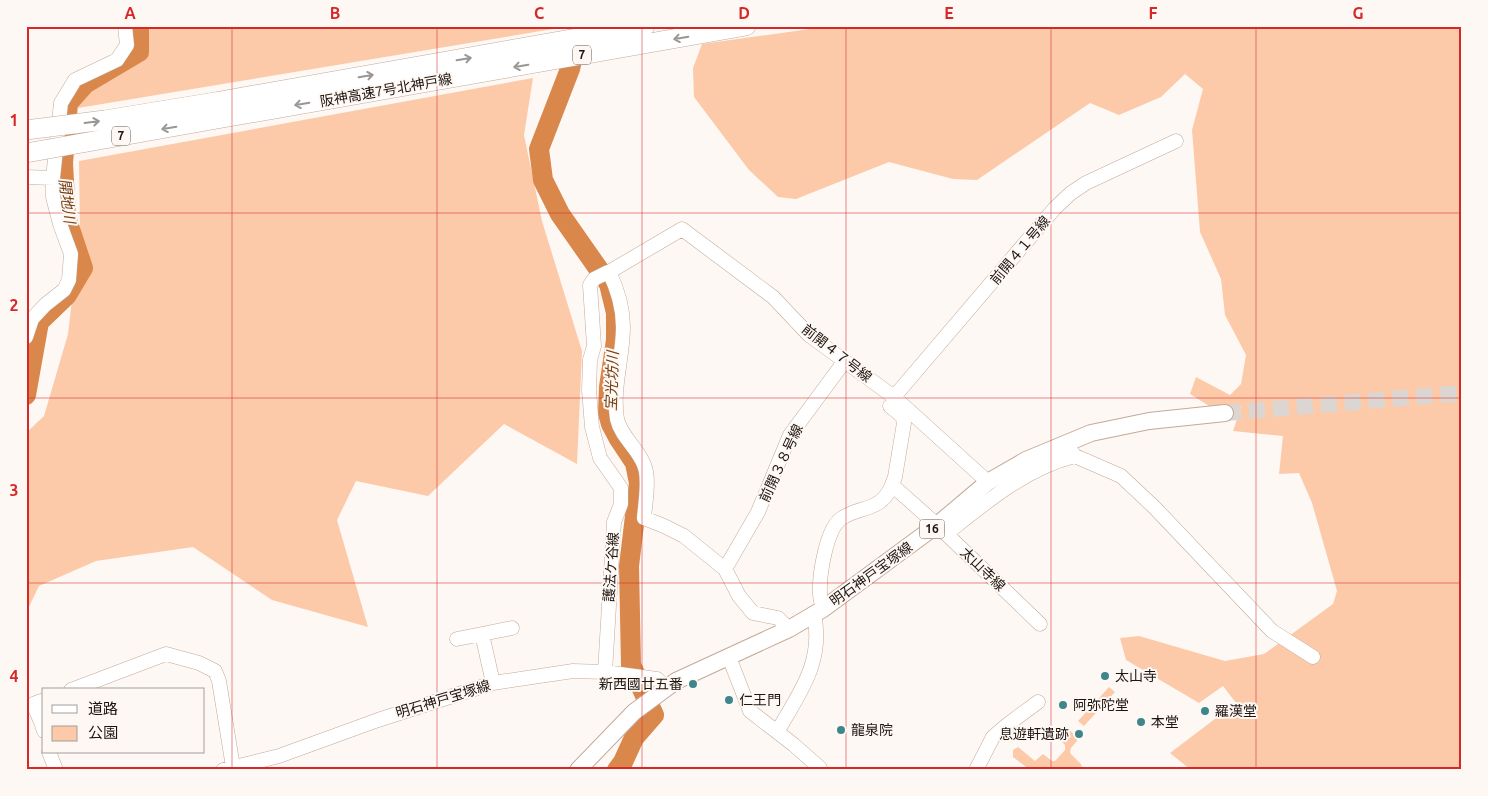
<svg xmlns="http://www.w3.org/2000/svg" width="1488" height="796" font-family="Ubuntu,'Noto Sans JP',sans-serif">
<rect width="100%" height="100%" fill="#fef8f5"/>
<path fill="#fccaa8" d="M144 26H553V29L78 108V96L133 56Z
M831 26H1462V765L1456 770H1191L1170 753 1236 703 1223 686 1199 703 1126 660 1120 638 1139 636 1225 661 1264 654 1333 604 1337 591 1312 503 1299 473 1279 474 1283 436 1233 431 1241 407 1214 409 1190 394 1196 377 1230 395 1241 384 1246 355 1225 315 1221 279 1200 232 1192 130 1203 89 1185 74 1161 97 1119 115 1090 103 977 180 953 179 889 162 796 199 778 197 749 170 694 97 693 68 702 44Z
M533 78 524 135 542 221 582 351 577 464 504 424 428 496 356 481 337 520 368 627 272 600 193 547 96 561 39 586 26 613V433L44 416 68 334 80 233 79 161Z
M1109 687 1115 692 1084 726 1078 721Z
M1064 729H1068L1077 737V741L1071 748 1070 753 1081 764 1082 768 1080 770H1030L1013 757V750L1018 747 1035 761 1043 754 1052 761H1055L1065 750V745L1058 738V735Z"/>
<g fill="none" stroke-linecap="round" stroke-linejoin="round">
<path stroke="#d9874b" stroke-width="20" d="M580 26 570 69 539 149 543 180 560 214 609 284 616 313V340L609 387 608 413 611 424 619 439 635 463 639 483 629 566 631 665 654 715 634 738 623 762 617 770
M26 395 39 322 67 295 83 268 66 217 63 163 68 103 85 84 139 52V26"/>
<path stroke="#dcd6d2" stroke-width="16" stroke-dasharray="16 8" stroke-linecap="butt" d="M1225 413 1462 393"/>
<defs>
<path id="minor" d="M26 177 53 178
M26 337 32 319 45 305 64 290 69 280 71 254 60 224 53 197V178L61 103 75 80 117 60 127 45 125 26
M894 397 1055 208 1071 193 1086 183 1176 141
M890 406 902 416 904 423 895 477 892 485 937 525 1040 624
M1065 443 1075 456 1121 476 1154 507 1272 631 1313 657
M946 534C985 503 1026 468 1075 456
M725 569 758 512 790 435 844 362
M823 609C822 604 820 599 820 594 819 576 826 528 842 518 862 505 881 512 892 485
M789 629 778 618 753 613 739 596 725 569 684 536 664 526 644 518C645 504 650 478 644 465 638 448 621 437 617 419 612 388 623 358 623 327 623 309 617 288 609 272L682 229 773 297 809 335 894 397 988 482
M457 639 482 634
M729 657 750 711 794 745 820 768
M605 672 614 522 621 504V488L600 458 592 427 589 390 590 360 594 346 590 285 594 279 608 272
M493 683 482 634 512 628
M71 690 166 654 199 663 215 671 219 681 233 767
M44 700 33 704 41 722 44 731
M777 732C800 692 824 662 814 614
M49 752 56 770
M223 770 279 756 378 720 493 683 573 671 605 672 657 679 666 687
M976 770 993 737 1007 725 1038 702"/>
<path id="major" d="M578 770 634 712 676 681 789 629 823 609 937 525 988 482 1026 460 1091 433 1149 421 1225 413"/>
<path id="highway" d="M215 102 645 26
M217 119 746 26"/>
</defs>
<use href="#minor" stroke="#c3a998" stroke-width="15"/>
<use href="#major" stroke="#c3a998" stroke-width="18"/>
<use href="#highway" stroke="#c3a998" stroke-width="20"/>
<use href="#minor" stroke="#fff" stroke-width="14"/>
<use href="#major" stroke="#fff" stroke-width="16"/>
<use href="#highway" stroke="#fff" stroke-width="19"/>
<defs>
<path id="highway-bridge" d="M26 130 105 120 215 102
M26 153 217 119"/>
</defs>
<use href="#highway-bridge" stroke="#c3a998" stroke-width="20" stroke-linecap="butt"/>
<use href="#highway-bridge" stroke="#fff" stroke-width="19"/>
</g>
<defs><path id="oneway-shaft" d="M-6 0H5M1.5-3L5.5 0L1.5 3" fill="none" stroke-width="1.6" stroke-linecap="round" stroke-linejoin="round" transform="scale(1.25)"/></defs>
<g stroke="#9a9693">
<use href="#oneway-shaft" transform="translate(681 38) rotate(170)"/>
<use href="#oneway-shaft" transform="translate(464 59) rotate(-10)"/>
<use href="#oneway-shaft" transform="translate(521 66) rotate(170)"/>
<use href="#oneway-shaft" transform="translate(366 76) rotate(-10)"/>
<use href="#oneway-shaft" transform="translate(302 104) rotate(170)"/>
<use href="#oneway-shaft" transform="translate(92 122) rotate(-7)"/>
<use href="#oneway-shaft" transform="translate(169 128) rotate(170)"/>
</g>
<path fill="none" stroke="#d62828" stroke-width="1" stroke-opacity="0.55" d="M232 26V770M437 26V770M642 26V770M846 26V770M1051 26V770M1256 26V770M26 213H1462M26 398H1462M26 583H1462"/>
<g fill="#3e868c" stroke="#fef8f5" stroke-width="2">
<circle cx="1105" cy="676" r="5"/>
<circle cx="693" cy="684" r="5"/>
<circle cx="729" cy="700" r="5"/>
<circle cx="1063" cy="705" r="5"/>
<circle cx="1205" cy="711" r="5"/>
<circle cx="1141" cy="722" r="5"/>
<circle cx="841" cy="730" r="5"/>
<circle cx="1079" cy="734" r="5"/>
</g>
<g text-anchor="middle" stroke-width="4" stroke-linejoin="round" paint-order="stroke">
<g fill="#fef8f5" stroke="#615953" stroke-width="1">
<rect x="573" y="45.5" width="18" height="19" rx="4"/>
<rect x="112" y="126.5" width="18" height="19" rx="4"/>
<rect x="919.5" y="519.5" width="25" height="19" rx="4"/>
</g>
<g font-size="12" font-weight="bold" fill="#1e150e">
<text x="582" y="59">7</text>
<text x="121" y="140">7</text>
<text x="932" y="533">16</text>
</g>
<g font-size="14" fill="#1e150e" stroke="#fef8f5">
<text transform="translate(386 90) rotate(-10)" y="5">阪神高速7号北神戸線</text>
<text transform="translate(1020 250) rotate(-50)" y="5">前開４１号線</text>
<text transform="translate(837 353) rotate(38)" y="5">前開４７号線</text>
<text transform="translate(781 463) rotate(-65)" y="5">前開３８号線</text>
<text transform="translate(611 567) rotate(-86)" y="5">護法ケ谷線</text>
<text transform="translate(983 569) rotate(44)" y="5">太山寺線</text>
<text transform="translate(871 574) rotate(-36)" y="5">明石神戸宝塚線</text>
<text transform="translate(443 699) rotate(-17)" y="5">明石神戸宝塚線</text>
</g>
<g font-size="14" fill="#1e150e" stroke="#fef8f5" text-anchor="start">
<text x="1115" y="681">太山寺</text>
<text x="683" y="689" text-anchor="end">新西國廿五番</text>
<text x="739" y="705">仁王門</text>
<text x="1073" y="710">阿弥陀堂</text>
<text x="1215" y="716">羅漢堂</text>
<text x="1151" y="727">本堂</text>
<text x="851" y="735">龍泉院</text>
<text x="1069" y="739" text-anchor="end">息遊軒遺跡</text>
</g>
<g font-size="15" font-style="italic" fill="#754013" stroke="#fef8f5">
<text transform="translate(67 201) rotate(83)" y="5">開地川</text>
<text transform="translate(612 381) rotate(-88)" y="5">宝光坊川</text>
</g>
</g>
<rect width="1488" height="796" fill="none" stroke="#fef8f5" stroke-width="55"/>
<rect x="42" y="688" width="162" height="65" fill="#fef8f5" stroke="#a49d99"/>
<rect x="52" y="705" width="25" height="8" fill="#ffffff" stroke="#a49d99"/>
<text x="88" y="714" font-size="15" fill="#1e150e">道路</text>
<rect x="52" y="726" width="25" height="15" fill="#fccaa8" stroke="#a49d99"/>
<text x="88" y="738" font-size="15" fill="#1e150e">公園</text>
<rect x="28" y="28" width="1432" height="740" fill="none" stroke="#d62828" stroke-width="2"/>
<g font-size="16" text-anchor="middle" font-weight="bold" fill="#d62828">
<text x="130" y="19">A</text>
<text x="335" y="19">B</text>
<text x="539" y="19">C</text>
<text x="744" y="19">D</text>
<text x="949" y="19">E</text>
<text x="1153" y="19">F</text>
<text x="1358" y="19">G</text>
<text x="14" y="126">1</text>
<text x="14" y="311">2</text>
<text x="14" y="496">3</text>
<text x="14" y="682">4</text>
</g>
</svg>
